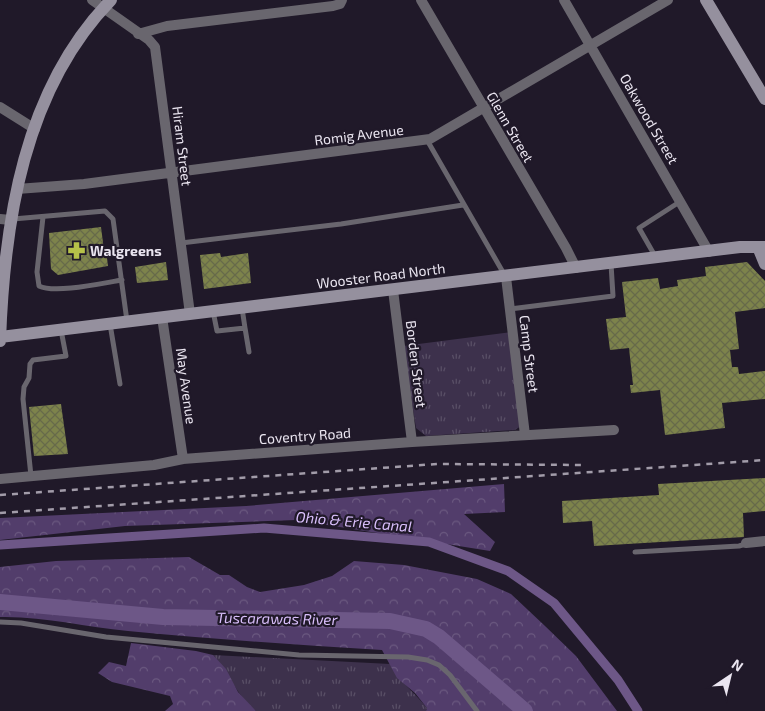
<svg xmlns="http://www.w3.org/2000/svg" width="765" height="711" font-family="'Exo 2',sans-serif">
<defs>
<pattern id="grass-tufts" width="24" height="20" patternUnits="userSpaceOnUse" patternTransform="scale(1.25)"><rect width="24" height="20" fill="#3d314c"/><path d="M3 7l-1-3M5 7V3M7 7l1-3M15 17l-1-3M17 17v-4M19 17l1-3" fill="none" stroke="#594f66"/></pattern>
<pattern id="forest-crowns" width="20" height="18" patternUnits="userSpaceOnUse" patternTransform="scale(1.25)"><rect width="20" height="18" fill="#523d6b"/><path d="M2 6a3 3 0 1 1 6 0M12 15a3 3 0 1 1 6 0" fill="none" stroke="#6b5980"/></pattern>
<pattern id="building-cross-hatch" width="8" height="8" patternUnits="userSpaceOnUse" patternTransform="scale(1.25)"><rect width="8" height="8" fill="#7d834b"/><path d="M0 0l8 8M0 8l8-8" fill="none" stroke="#676a4a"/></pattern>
</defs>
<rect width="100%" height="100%" fill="#201929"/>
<path fill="url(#grass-tufts)" d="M511 332 521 426 515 430 426 436 416 428 403 346Z
M213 655 390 664C399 681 414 692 427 708L426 711H256C237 696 229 673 213 655Z"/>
<path fill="url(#forest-crowns)" d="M504 484 505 512 464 514 495 542 490 551 296 520 125 526 0 540V518L246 506Z
M189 557 220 575H229L247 587 260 592 304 585 332 576 354 561 404 565 477 579 511 594 545 626 576 656 617 711H426L427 708 415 693 397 678 382 650C297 645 213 639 128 631 85 627 43 616 0 617V567L56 561Z
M131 643 196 651 213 655 226 669 238 692 256 711H165L173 704 170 696 112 682 98 673 109 662 126 666Z"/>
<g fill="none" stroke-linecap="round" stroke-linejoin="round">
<path stroke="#6d5787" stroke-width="9" d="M0 545 264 528 429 542 508 571 554 603 618 680 638 711"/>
<path stroke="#6d5787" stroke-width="16" d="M0 602 163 617 390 621 426 629 439 637 525 711"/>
</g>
<path fill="url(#building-cross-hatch)" d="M101 227 105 258H107L108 266 58 275 51 269 49 233Z
M220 253 221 257 248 253 251 283 204 289 200 255Z
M166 262 168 280 137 283 135 267Z
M747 262 765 281V308L735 312 739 349 730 350 732 367H738L739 374 765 371V399L722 403 725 428 665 435 660 390 631 393 630 385H633L629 348 610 350 606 319 626 317 622 282 658 278 660 289 678 286 677 280 706 276 705 267Z
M61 404 68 454 34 456 29 407Z
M765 478V511L743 513 744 537 594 546 592 521 563 523 562 501 659 495 658 484Z"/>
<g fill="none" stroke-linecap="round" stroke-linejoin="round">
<path stroke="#69666e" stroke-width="5" d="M427 140 504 274
M43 217 37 272 39 286C55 294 103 283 122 280
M13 219 105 211 113 219 127 321
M181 243 341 224 463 205
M655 256 639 228 681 201
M510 309 613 296 611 264
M213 311 217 331 245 328 242 308
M110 324 120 384
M245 328 249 352
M31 476 23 399 24 387 29 378 30 364 33 360 66 356 61 330
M635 552 739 546 746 544
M0 622 21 623 106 637 299 655 408 657 427 660 439 665 450 675 477 711"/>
<path stroke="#69666e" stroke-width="10" d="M92 0 149 40 155 47 190 314
M421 0 566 248 576 268
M564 0 709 252
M138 34 167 26 333 6 340 4 342 0
M0 107 35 129
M17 189 84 184 430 139 668 0
M0 219 11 220
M506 277 525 435
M393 290 412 442
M162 317 183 459
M0 479 154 465 183 459 412 442 614 430
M746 543 765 541"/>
<path stroke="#95909e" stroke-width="12" d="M706 0 765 99
M758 247 765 264
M0 337 740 247H765
M0 341C4 222 24 89 111 0"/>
<path stroke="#a29ca9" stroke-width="2.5" stroke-dasharray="6 6" stroke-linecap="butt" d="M0 495 437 464 586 465
M0 513 765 460"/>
</g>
<defs>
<symbol id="pharmacy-bare" viewBox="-9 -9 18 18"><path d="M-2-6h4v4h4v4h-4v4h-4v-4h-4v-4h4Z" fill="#b6c149" stroke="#201929" stroke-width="2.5" paint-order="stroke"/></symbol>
</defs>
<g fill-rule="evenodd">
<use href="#pharmacy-bare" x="64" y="238" width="25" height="25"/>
</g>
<g text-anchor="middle" stroke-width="4.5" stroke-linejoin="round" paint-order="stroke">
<g font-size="14" fill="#eae5f0" stroke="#201929">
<text transform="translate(649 119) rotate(60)" y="5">Oakwood Street</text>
<text transform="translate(510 127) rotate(60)" y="5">Glenn Street</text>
<text transform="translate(359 135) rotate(-7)" y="5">Romig Avenue</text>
<text transform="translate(182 146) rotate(83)" y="5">Hiram Street</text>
<text transform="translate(381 276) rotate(-7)" y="5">Wooster Road North</text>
<text transform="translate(529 354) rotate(83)" y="5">Camp Street</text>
<text transform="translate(416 364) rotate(83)" y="5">Borden Street</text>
<text transform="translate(186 386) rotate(82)" y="5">May Avenue</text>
<text transform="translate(305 436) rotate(-4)" y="5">Coventry Road</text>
</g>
<g font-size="14" font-weight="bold" fill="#eae5f0" stroke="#201929" text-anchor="start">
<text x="90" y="256">Walgreens</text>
</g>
<g font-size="15" font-style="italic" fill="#d9bffb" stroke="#201929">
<text transform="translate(354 522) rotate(5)" y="5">Ohio &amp; Erie Canal</text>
<text transform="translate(277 619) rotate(1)" y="5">Tuscarawas River</text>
</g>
</g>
<g transform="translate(730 676) rotate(35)" stroke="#201929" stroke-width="4" paint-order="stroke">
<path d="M0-4L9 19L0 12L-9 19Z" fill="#eae5f0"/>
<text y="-8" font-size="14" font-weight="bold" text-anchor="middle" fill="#eae5f0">N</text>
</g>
</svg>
